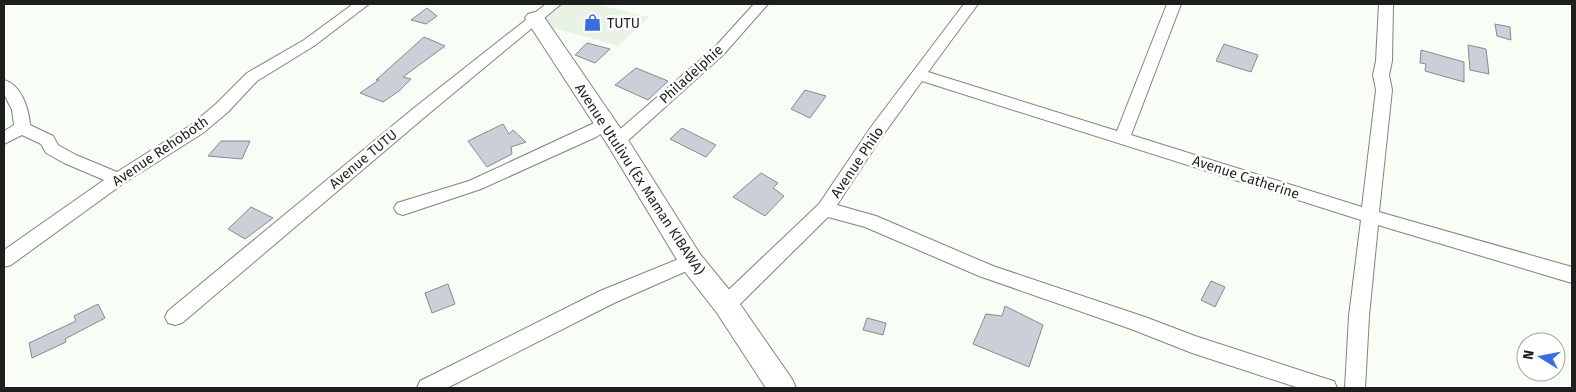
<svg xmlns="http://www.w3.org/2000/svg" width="1576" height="392" font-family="'Fira Sans',sans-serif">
<rect width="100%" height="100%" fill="#f8fdf5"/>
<path fill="#e9f3e4" d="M560 4H596L649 17 618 46 547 26 541 20Z"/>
<path fill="#cbcfd7" stroke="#868a91" d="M427 8 437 16 426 24 411 20Z
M1495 24 1510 27 1511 40 1497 36Z
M424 37 445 46 403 77 411 79 399 91 383 102 360 93 379 80H376Z
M587 43 610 49 595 63 575 55Z
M1224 44 1258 55 1251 72 1216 61Z
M1468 45 1486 49 1489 74 1470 70Z
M1421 50 1464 62V82L1425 71 1426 64 1420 63Z
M636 68 668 81 648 100 615 85Z
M805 90 826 96 810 118 791 109Z
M503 124 509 134 513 130 526 142 511 147 512 154 487 167 468 141Z
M682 128 716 145 706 157 670 139Z
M221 141H250L242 159 208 156Z
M761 173 778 183 773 188 784 196 765 216 733 197Z
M251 207 273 218 245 239 228 229Z
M1211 281 1225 287 1215 307 1201 300Z
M448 284 455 304 432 313 425 293Z
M98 304 105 318 65 339 66 342 32 358 29 343 76 321 74 316Z
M1005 306 1043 325 1029 367 973 344 986 314 1002 316Z
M867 318 886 323 883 335 863 330Z"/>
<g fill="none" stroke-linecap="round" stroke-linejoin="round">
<defs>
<path id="street" d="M353 4H369L314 46 257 81 228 112 203 133 124 183 11 265 4 267V250L104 180 64 163 46 153 41 144 22 135 4 144V131L14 125 12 110 4 94V80C21 84 29 109 30 125L53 136 58 145 76 155 117 172 191 125 216 104 247 73 304 40Z
M546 4H561L426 116 182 323 175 325 168 323 165 317 168 311 414 108Z
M754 4H768L724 54 623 145 617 147 611 145 609 141 611 137 714 48Z
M964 4H978L928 72 1117 131 1167 4H1181L1131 135 1362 207 1376 90 1373 75 1376 61 1379 4H1393L1392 61 1389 75 1392 90 1379 212 1572 267V283L1378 225 1369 316 1365 388H1345L1349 316 1361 220 922 81 883 135 837 205 876 216 993 266 1145 317 1195 336 1327 379 1334 381 1337 388H1299L1192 353 1131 329 979 276 865 227 828 217 733 311 726 313 719 311 716 305 719 299 819 204 871 127Z
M605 118 611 120 613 124 611 128 596 137 481 189 403 215 397 213 394 208 397 203 469 181Z
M691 254 698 256 700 261 698 266 614 303 447 388H417L420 381 600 291Z"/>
<path id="secondary" d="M535 12 542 14 625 135 700 254 735 297 792 379 796 388H766L717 313 682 268 609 147 525 18 528 14Z"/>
</defs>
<use href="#street" stroke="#80847d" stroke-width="2"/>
<use href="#secondary" stroke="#80847d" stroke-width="2"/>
<use href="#street" fill="#fff" fill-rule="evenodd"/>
<use href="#secondary" fill="#fff" fill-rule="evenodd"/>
</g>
<defs>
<symbol id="shop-bare" viewBox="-9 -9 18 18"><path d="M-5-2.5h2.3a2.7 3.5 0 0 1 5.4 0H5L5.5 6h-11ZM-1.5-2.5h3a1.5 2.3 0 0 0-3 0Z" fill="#3a6ede" stroke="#fff" stroke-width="2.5" paint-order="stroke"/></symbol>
</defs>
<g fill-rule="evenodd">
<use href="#shop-bare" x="580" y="10" width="25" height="25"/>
</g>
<g text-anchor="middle" stroke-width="5" stroke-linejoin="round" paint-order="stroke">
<g font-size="14" fill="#1d1f1c" stroke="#fff" text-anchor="start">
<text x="607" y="28">TUTU</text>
</g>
<g font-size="14" fill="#1d1f1c" stroke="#fff">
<text transform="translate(691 74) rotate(-42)" y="5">Philadelphie</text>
<text transform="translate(160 151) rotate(-34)" y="5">Avenue Rehoboth</text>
<text transform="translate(363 159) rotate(-40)" y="5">Avenue TUTU</text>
<text transform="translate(857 162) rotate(-56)" y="5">Avenue Philo</text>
<text transform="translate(1246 177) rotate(18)" y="5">Avenue Catherine</text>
<text transform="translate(640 179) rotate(57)" y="5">Avenue Utulivu (Ex Maman KIBAWA)</text>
</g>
</g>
<rect width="1576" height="392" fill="none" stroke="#1d1f1c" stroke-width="10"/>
<g transform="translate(1541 357) rotate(280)"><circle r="24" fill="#ffffff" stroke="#a5a5a4"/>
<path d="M0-4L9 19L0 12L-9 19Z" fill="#3a6ede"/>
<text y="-8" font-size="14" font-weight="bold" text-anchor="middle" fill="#1d1f1c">N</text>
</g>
</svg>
